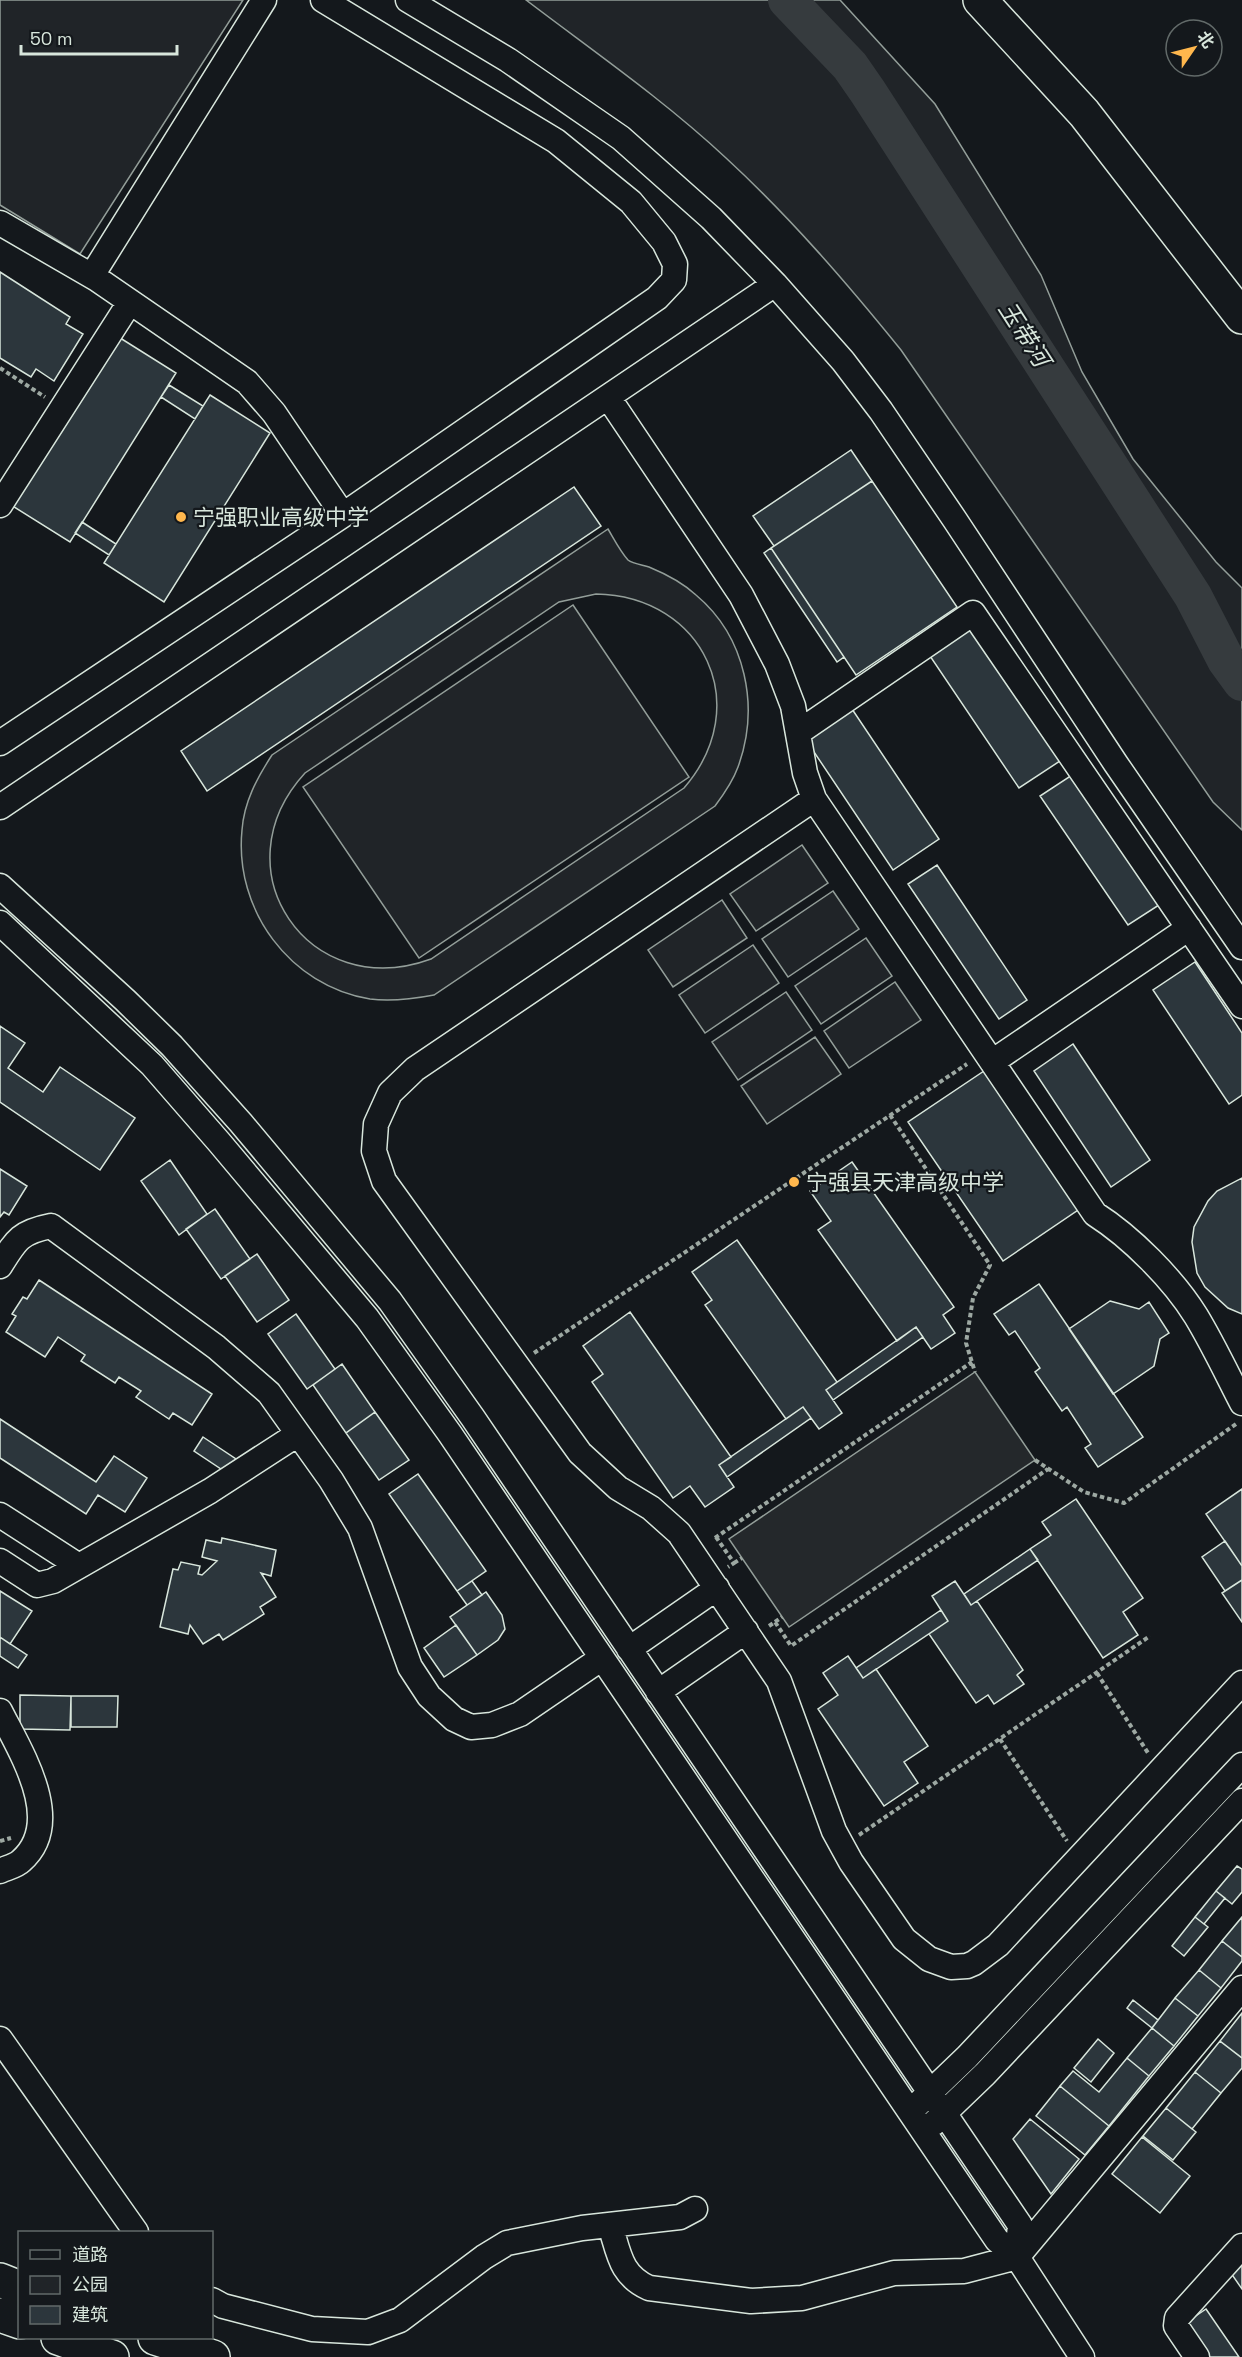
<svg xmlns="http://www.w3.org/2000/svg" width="1242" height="2357" font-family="'Space Grotesk','Noto Sans SC',sans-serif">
<rect width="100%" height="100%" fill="#14181c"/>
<path fill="#202428" stroke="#939e99" stroke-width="1.5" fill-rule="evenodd" d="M0 0H243L80 254 0 205Z
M526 0H840L935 104 1041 275 1082 372 1133 459 1216 562 1242 588V830L1213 802 901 350C846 282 790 217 726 158 664 100 593 51 526 0Z
M608 529C614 539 620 551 628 560 633 564 643 565 649 567 666 574 683 583 696 595 746 637 760 707 738 767 733 781 724 794 715 806L434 995C413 999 392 1002 370 999 290 986 234 910 242 830 244 802 257 778 272 755ZM596 594C704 596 755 706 684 788L431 959C308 1004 217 869 305 773L559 602Z
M573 605 689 777 419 958 303 787Z
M802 845 828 883 756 931 730 894Z
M833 891 859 929 788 977 762 939Z
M722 900 747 938 673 987 648 950Z
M866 938 892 976 821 1024 795 986Z
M753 945 779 983 705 1033 679 995Z
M895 982 921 1020 849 1068 824 1031Z
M786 992 812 1030 738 1080 712 1042Z
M815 1037 841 1074 767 1124 741 1086Z"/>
<path fill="#24282b" stroke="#939e99" stroke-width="1.5" d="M975 1372 1035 1460 789 1627 729 1539Z"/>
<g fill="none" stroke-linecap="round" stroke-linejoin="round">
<path stroke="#363b3e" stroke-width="38" d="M787 0 850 66 868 92 1193 596 1226 660 1242 682"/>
</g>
<path fill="#2c363c" stroke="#d8e6dc" stroke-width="1.5" d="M0 272 70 317 66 324 83 334 54 381 36 369 31 377 0 358Z
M117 336 176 373 70 542 11 505Z
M169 385 203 406 195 419 161 397Z
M210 395 270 433 164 602 104 563Z
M851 450 872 481 774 546 753 516Z
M872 481 957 607 856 675 771 548Z
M574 487 601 526 207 791 181 751Z
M82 522 116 544 109 555 75 533Z
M771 548 844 657 837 662 764 553Z
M977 624 1066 757 1019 788 930 656Z
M850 706 939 839 893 870 804 737Z
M1072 775 1159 905 1128 925 1040 796Z
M937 865 1027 1000 999 1019 908 884Z
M1195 962 1242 1033V1095L1229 1104 1153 990Z
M0 1026 25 1043 8 1068 43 1092 60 1067 135 1118 100 1170 0 1102Z
M1073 1044 1150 1160 1111 1187 1034 1071Z
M987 1069 1081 1208 1003 1261 908 1122Z
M170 1160 207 1214 179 1235 141 1181Z
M852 1162 954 1307 943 1315 955 1333 931 1349 916 1327 897 1341 818 1230 831 1221 810 1191Z
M0 1169 27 1186 9 1215 4 1212 0 1217Z
M1242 1178V1314L1228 1308 1205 1287 1197 1273 1192 1242 1194 1227 1208 1201 1217 1191Z
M215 1209 250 1259 221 1279 186 1229Z
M737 1240 837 1382 826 1390 842 1413 819 1429 803 1407 786 1419 705 1305 712 1300 692 1272Z
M257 1254 289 1300 257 1322 225 1276Z
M39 1280 212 1394 192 1425 173 1413 169 1419 136 1397 141 1391 119 1377 115 1383 81 1361 85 1355 58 1337 45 1357 6 1332 16 1316 12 1314 23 1297 27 1299Z
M1039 1284 1143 1437 1098 1467 1085 1448 1091 1444 1067 1407 1062 1411 1035 1372 1040 1368 1015 1331 1009 1335 994 1314Z
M1110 1301 1139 1309 1149 1302 1169 1333 1160 1339 1154 1366 1113 1394 1069 1329Z
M630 1312 731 1457 719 1465 734 1487 705 1507 690 1486 673 1498 592 1382 603 1374 583 1346Z
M296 1314 335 1369 307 1389 268 1334Z
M916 1327 923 1337 833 1400 826 1390Z
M342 1364 375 1412 346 1433 313 1385Z
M803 1407 811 1418 727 1477 719 1465Z
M375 1412 409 1460 379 1480 346 1433Z
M0 1419 96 1482 114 1456 147 1478 125 1512 98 1495 86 1514 0 1458Z
M203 1437 236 1459 227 1473 194 1451Z
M418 1474 486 1571 457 1591 389 1494Z
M1242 1489V1566L1206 1514Z
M1076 1499 1143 1598 1123 1612 1138 1635 1103 1658 1030 1549 1051 1535 1042 1522Z
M222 1538 276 1550 271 1576 261 1573 276 1597 260 1607 264 1614 223 1640 219 1634 203 1644 190 1625 188 1634 160 1627 173 1569 178 1570 181 1562 200 1566 198 1574 202 1575 217 1561 202 1557 206 1540 221 1543Z
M1225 1541 1242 1566V1580L1225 1591 1202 1557Z
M1030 1549 1038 1560 971 1605 964 1594Z
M1242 1580V1622L1222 1593Z
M472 1581 482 1595 467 1605 457 1591Z
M955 1581 971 1605 977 1601 1023 1670 1017 1675 1024 1684 994 1704 988 1695 976 1703 929 1634 948 1621 932 1596Z
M0 1591 32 1611 10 1644 0 1637Z
M486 1592 502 1615 505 1629 498 1640 477 1655 450 1617Z
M941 1610 948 1621 863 1678 856 1668Z
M456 1625 477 1655 444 1677 424 1648Z
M0 1637 27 1655 18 1668 0 1656Z
M848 1656 863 1678 876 1669 928 1746 904 1762 918 1783 884 1806 818 1709 838 1695 823 1673Z
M20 1695 71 1696 70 1730 20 1729Z
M71 1696H118L117 1727H71Z
M1237 1866 1242 1869V1892L1232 1904 1216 1891Z
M1216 1891 1225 1898 1204 1924 1195 1917Z
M1195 1917 1208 1927 1184 1956 1172 1946Z
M1242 1917V1957L1222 1941Z
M1222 1941 1242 1957V1961L1221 1988 1199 1970Z
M1199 1970 1221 1988 1198 2016 1175 1998Z
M1175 1998 1198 2016 1174 2046 1152 2028Z
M1133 2000 1158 2020 1152 2028 1127 2008Z
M1242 2013V2058L1220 2041Z
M1152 2028 1174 2046 1149 2076 1127 2058Z
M1098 2039 1114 2053 1091 2082 1074 2068Z
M1220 2041 1242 2058V2068L1221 2093 1195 2072Z
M1127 2058 1149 2076 1109 2126 1060 2086 1073 2071 1099 2092Z
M1195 2072 1221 2093 1192 2129 1166 2108Z
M1060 2086 1109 2126 1085 2155 1036 2116Z
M1166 2108 1196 2132 1173 2160 1143 2136Z
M1030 2119 1079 2159 1051 2194 1013 2139Z
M1142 2137 1190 2176 1160 2213 1112 2174Z
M1242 2255V2289L1226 2266Z
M1206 2309 1239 2357H1207L1184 2324Z"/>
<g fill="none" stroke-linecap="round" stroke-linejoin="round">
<defs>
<path id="minor" d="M264 0 96 269 97 279 247 382 274 413 343 515
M408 0 508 60 621 138 711 218 775 284 843 361 881 411 955 520 1116 764 1242 947
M0 223 97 279
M608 397 741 595 777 664 793 706 805 773 814 799
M0 505 130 302
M799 732 973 613 1242 1006
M0 743 343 515 657 298 674 280 675 264 664 242 631 202 556 141 323 0
M0 807 775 284
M0 886 125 1000 172 1046 241 1123 390 1301 473 1418 1020 2225 1017 2257
M0 923 152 1065 219 1142 367 1318 450 1434 997 2240 1017 2257 1082 2357
M992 1062 1189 928
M0 1266C16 1240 20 1232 51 1226L216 1347 269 1393 331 1480 360 1528 410 1667 429 1696 454 1719 471 1727 492 1725 520 1714 602 1658
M1242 1403C1227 1374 1213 1344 1196 1316 1173 1279 1131 1237 1095 1214L814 799 415 1069 390 1093 376 1124 374 1151 384 1181 580 1453 618 1488 651 1508 679 1533 779 1681 834 1831 851 1862 904 1939 929 1959 951 1967 967 1966 974 1963 998 1945 1242 1683
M0 1515 79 1566
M0 1561 37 1585 53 1581 210 1491 298 1434
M629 1649 717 1588
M658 1692 746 1631
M0 1711C20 1751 66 1822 21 1861 16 1866 6 1868 0 1871
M0 2039 136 2232
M918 2104 967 2057 1242 1765
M934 2123 985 2074 1242 1801
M610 2225C619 2253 620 2275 649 2288L751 2301 802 2298 894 2273 964 2271 1017 2257 1242 1988
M212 2300 223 2306 312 2329 368 2332 400 2320 484 2257 507 2243 582 2228 680 2217 695 2209
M1197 2357 1176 2326 1177 2318 1242 2246"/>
<path id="highway" d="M980 0 1084 113 1242 317
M0 2280 20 2288
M0 2315 20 2322
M58 2338 112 2357
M155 2338 213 2357"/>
</defs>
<use href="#minor" stroke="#d8e6dc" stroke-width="27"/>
<use href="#highway" stroke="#d8e6dc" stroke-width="36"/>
<path stroke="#9da8a2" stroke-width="4" stroke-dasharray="4.5 3" stroke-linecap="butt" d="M0 368 45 397
M890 1115 990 1265 973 1298 966 1343 975 1372
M534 1353 967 1064
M1035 1460 1084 1492 1124 1503 1236 1424
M716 1537 734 1563 728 1567
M715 1538 972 1362
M734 1563 742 1558
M775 1622 782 1617
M769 1626 775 1622 791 1646 1048 1469
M1097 1673 1148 1753
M1000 1739 1067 1841
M859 1835 1150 1636
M0 1841 11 1838"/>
<use href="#minor" stroke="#14181c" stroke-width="24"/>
<use href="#highway" stroke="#14181c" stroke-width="33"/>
</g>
<g fill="#ffb74d" stroke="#14181c" stroke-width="2">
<circle cx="181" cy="517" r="6"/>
<circle cx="794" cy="1182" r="6"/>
</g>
<g text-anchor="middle" stroke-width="4.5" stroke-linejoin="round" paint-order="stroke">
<g font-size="22" fill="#d8e6dc" stroke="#14181c" text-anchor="start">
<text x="193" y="525">宁强职业高级中学</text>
<text x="806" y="1190">宁强县天津高级中学</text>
</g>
<g font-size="24" font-style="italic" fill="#d8e6dc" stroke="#14181c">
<text transform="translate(1024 334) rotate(57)" y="8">玉带河</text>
</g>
</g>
<rect x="18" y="2231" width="195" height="108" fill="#14181c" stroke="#626a69" stroke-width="1.5"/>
<rect x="30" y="2250" width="30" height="9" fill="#14181c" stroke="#626a69" stroke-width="1.5"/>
<text x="72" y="2261" font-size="18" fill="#d8e6dc">道路</text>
<rect x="30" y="2276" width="30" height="18" fill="#202428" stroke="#626a69" stroke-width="1.5"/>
<text x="72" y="2291" font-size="18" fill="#d8e6dc">公园</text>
<rect x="30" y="2306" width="30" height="18" fill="#2c363c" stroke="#626a69" stroke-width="1.5"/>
<text x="72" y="2321" font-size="18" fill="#d8e6dc">建筑</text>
<g transform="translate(1194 48) rotate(55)"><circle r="28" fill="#14181c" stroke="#626a69" stroke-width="1.5"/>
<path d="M0-4.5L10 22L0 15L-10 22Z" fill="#ffb74d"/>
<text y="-9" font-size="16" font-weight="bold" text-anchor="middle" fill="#d8e6dc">北</text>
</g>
<path d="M21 45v9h156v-9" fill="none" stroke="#d8e6dc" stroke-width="3"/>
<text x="30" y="45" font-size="18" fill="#d8e6dc" stroke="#14181c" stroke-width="4.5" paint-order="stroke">50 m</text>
</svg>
